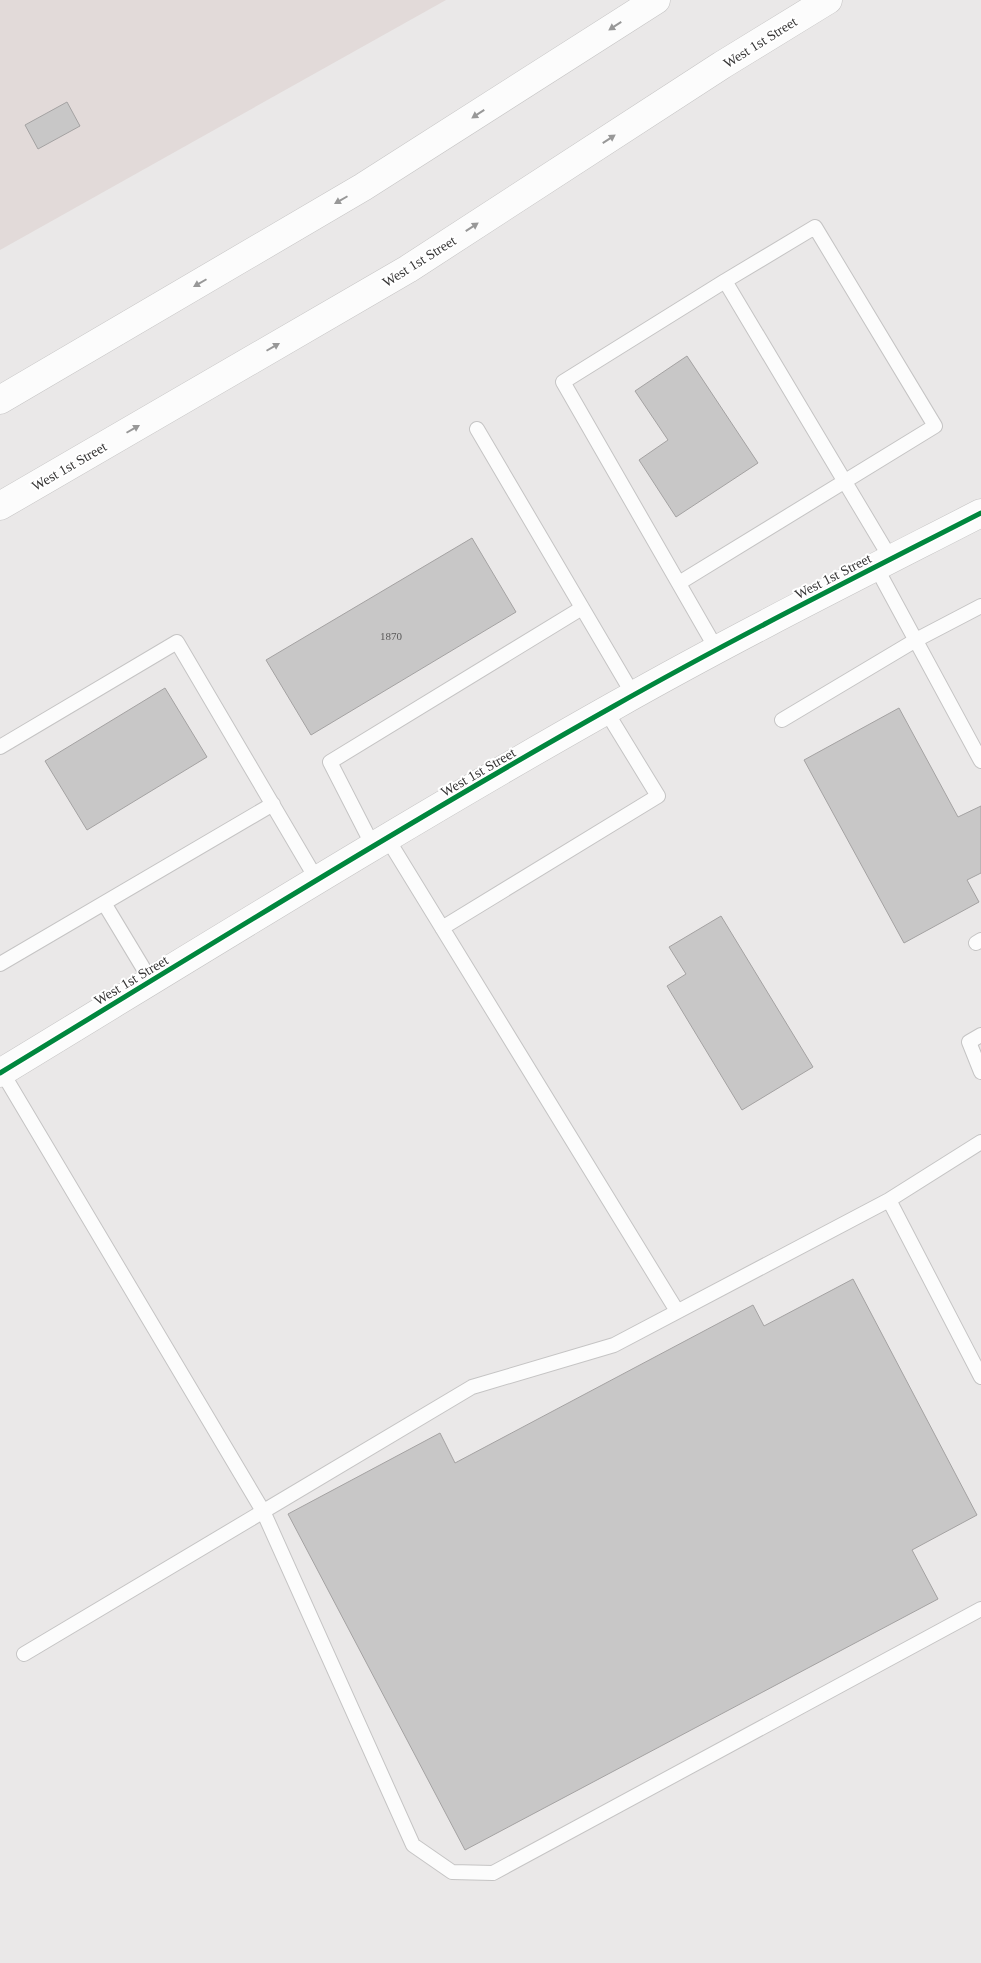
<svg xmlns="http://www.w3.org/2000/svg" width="981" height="1963" font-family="'Times New Roman',serif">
<rect width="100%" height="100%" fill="#eae8e8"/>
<path fill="#e2dad9" d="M0 0H446L0 250Z"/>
<path fill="#c8c7c7" stroke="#a4a2a2" d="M67 102 80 126 38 149 25 125Z
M687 356 758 463 676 517 639 460 668 440 635 391Z
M472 538 516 612 311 735 266 660Z
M165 688 207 757 87 830 45 761Z
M899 708 958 817 981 806V873L967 880 979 902 904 943 804 760Z
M721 916 813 1067 742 1110 667 986 686 974 669 947Z
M853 1279 977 1515 912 1550 938 1599 465 1850 288 1514 440 1433 455 1463 753 1305 764 1326Z"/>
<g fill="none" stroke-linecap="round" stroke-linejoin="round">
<defs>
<path id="service" d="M477 429 634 696
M876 567 981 761
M679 583 935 426 815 227 725 281
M717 650 563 382 725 281 891 559
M782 720 916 640 981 606
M0 747 177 642 317 880
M387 838 677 1311
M373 846 330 762 582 608
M104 903 151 981
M442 928 658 796 606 711
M976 943 981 940
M0 964 273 804
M981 1035 969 1042 981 1072
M2 1072 263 1511 413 1845 452 1872 493 1873 981 1609
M889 1200 981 1377
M24 1654 472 1387 614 1345 889 1200 981 1142"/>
<path id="minor" d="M0 1073C204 949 406 823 614 706 734 638 858 576 981 513"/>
<path id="primary" d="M0 400 363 187 656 0
M0 506 408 269 722 65 828 0"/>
</defs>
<use href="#service" stroke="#c5c4c4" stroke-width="16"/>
<use href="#minor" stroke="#c5c4c4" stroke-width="29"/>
<use href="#primary" stroke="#c5c4c4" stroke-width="29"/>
<use href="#service" stroke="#fcfcfc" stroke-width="14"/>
<use href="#minor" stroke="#fcfcfc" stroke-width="28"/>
<use href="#primary" stroke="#fcfcfc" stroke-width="28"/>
<defs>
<path id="cycleway" d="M0 1073C204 949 406 823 614 706 734 638 858 576 981 513"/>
</defs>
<use href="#cycleway" stroke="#fff" stroke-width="8"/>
<use href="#cycleway" stroke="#00873e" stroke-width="5"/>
</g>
<defs><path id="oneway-solid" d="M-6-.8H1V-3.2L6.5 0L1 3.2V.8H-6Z" transform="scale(1.25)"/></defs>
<g fill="#989898">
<use href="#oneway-solid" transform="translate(615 26) rotate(147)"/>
<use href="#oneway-solid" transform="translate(478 114) rotate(147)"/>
<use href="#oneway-solid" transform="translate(609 139) rotate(-33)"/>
<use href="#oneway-solid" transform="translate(341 200) rotate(150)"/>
<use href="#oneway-solid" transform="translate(472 227) rotate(-33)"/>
<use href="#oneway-solid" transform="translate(200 283) rotate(150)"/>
<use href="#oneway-solid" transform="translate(273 347) rotate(-30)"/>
<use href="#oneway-solid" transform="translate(133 429) rotate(-30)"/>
</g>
<g text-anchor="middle" stroke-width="4" stroke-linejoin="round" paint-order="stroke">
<g font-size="11" fill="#5a5959">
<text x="391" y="640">1870</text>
</g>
<g font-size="14" fill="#353434" stroke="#fff">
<text transform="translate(760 42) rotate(-32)" y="5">West 1st Street</text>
<text transform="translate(419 261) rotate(-32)" y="5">West 1st Street</text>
<text transform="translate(69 466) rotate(-30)" y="5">West 1st Street</text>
<text transform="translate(833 576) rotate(-27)" y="5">West 1st Street</text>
<text transform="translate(478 772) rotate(-30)" y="5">West 1st Street</text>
<text transform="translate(131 980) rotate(-31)" y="5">West 1st Street</text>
</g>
</g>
</svg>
